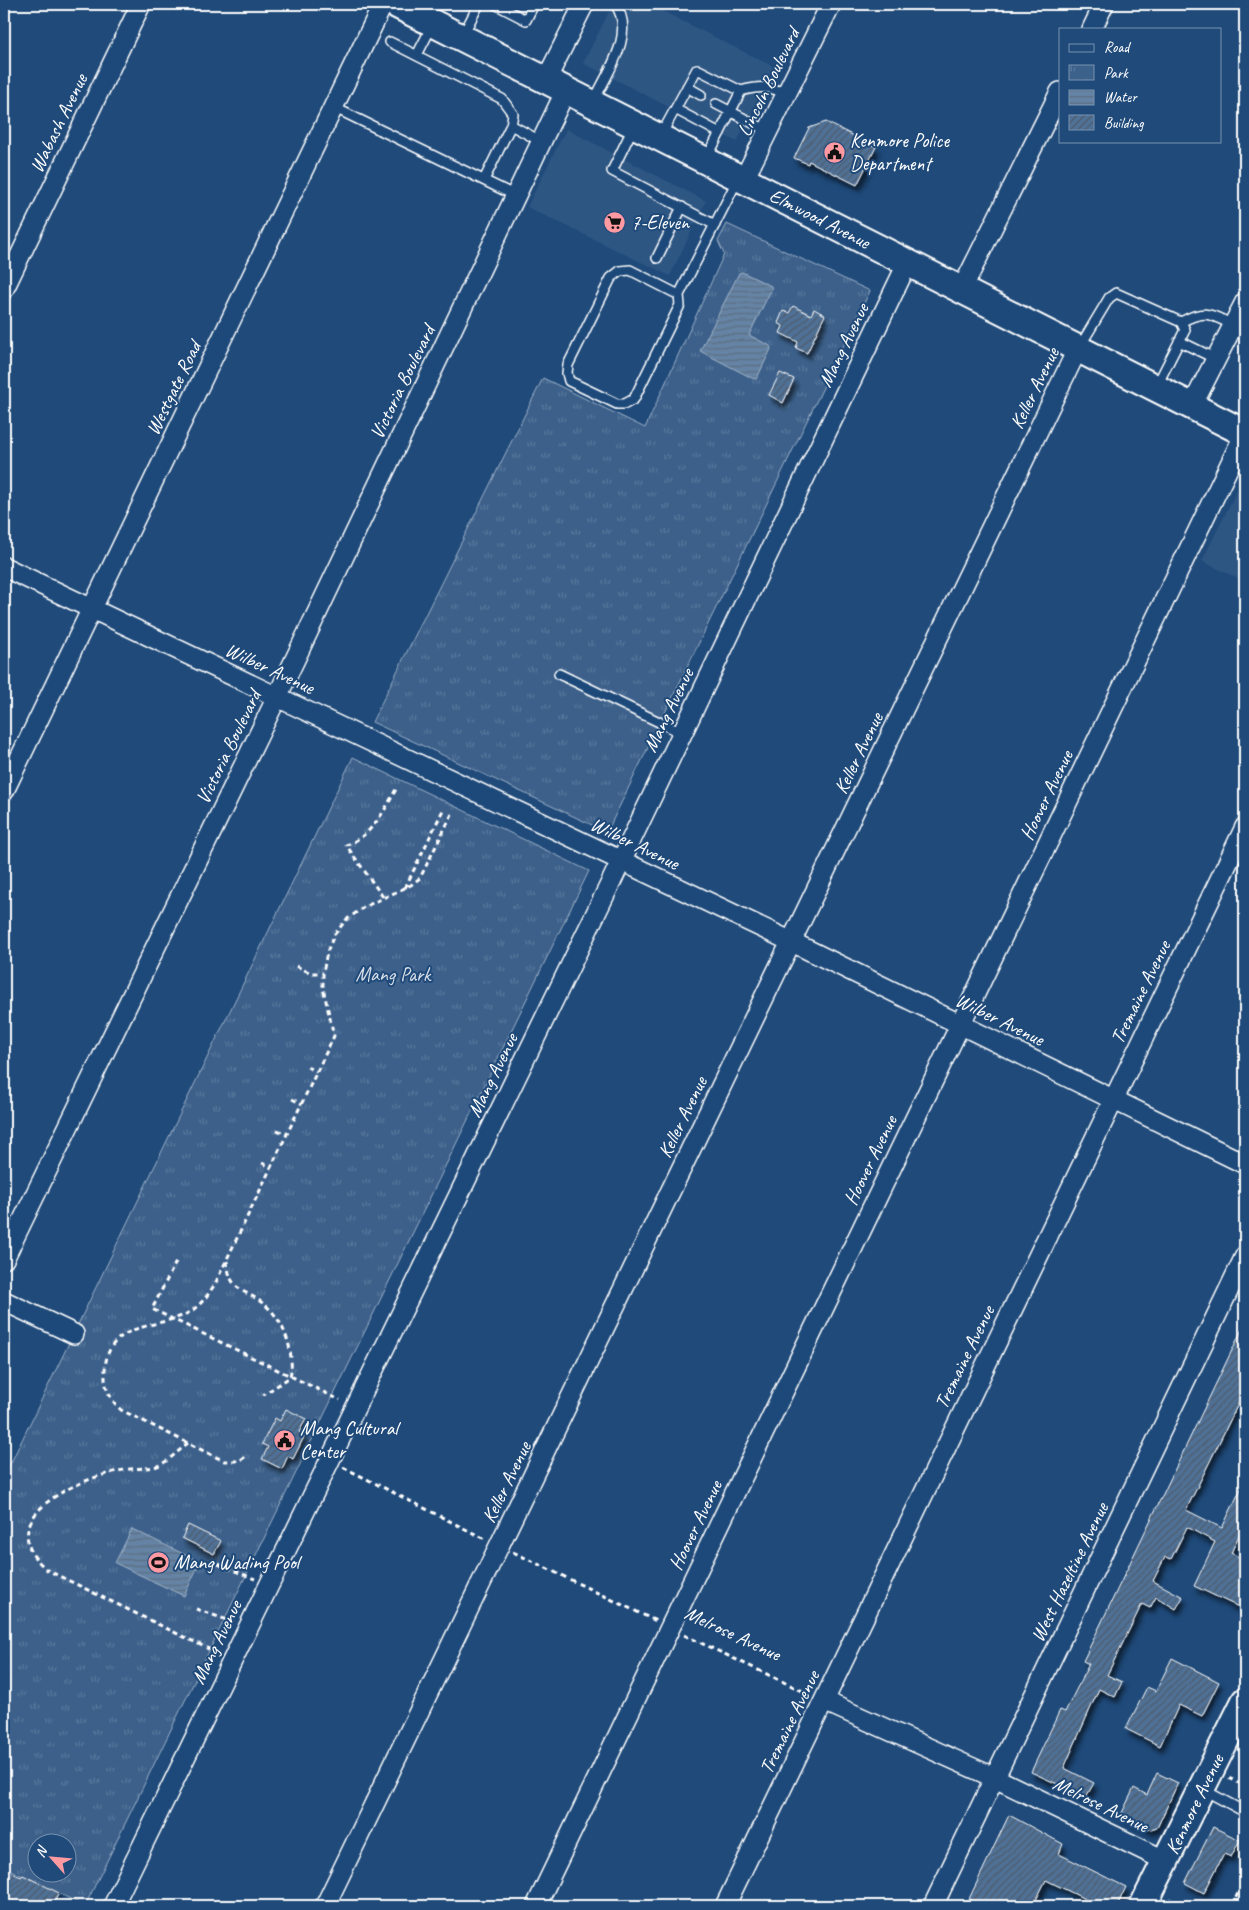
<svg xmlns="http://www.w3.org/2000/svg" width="1249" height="1910" font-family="Caveat,sans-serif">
<defs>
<pattern id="park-tufts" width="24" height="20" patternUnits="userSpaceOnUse" patternTransform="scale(1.25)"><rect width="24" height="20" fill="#3c618b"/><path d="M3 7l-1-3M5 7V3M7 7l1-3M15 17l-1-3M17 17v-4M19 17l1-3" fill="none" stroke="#59799c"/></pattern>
<pattern id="water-rules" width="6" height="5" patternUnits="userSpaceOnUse" patternTransform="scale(1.25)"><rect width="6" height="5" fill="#6583a4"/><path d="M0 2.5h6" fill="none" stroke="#5b6d81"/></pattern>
<pattern id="building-hatch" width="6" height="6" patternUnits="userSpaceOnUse" patternTransform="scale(1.25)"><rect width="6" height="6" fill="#507197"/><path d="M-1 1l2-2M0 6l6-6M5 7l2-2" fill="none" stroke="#4e5b6a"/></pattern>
<filter id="shadow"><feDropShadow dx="3" dy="5.5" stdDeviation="2.5" flood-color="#0009"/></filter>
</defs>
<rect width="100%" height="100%" fill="#1f4a7a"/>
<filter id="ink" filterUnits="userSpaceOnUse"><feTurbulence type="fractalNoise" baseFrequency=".02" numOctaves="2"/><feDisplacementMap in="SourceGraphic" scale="10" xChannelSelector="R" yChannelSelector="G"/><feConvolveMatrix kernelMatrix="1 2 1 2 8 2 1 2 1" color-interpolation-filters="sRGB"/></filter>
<g filter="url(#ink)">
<path fill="#2e5683" d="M613 4H648L774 67 737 142 583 63Z
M566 129 706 201 670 276 527 207Z
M1245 474V582L1202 561Z"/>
<path fill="url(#park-tufts)" stroke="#9eb0c5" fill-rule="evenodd" d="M727 224 870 291 607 832 372 722 543 378 645 428 724 254 718 241Z
M353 757 589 871 85 1906 4 1867V1477ZM38 1842H68V1872H38Z"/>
<path fill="url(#water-rules)" stroke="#a3b5c8" d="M742 272 771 286 772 288 749 335 770 346 771 349 757 378 754 379 700 351 739 273Z
M132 1529 200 1562 184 1596 115 1563Z"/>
<path fill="url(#building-hatch)" stroke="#fff" filter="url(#shadow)" d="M826 122 876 147 857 185 809 161 808 164 794 158 809 128Z
M793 306 811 315 814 309 825 315 807 353 796 348 798 342 780 333 783 326 778 323 783 311 789 313Z
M780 373 794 379 783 403 769 395Z
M1245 1323V1390L1186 1510 1222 1528 1245 1480V1522L1231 1553 1245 1560V1610L1194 1586 1215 1542 1187 1527 1171 1559 1165 1557 1153 1581 1183 1597 1176 1609 1156 1597 1150 1608 1142 1604 1107 1675 1122 1682 1115 1697 1099 1689 1064 1768 1094 1783 1086 1797 1031 1772 1060 1710 1065 1712 1089 1664 1083 1661Z
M286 1409 306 1419 299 1432 305 1435 293 1459 288 1456 282 1469 262 1459 268 1447 262 1444 275 1418 280 1421Z
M188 1525 221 1541 214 1554 182 1538Z
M1172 1658 1219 1682 1202 1716 1179 1705 1160 1746 1126 1729 1147 1687 1156 1691Z
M1157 1773 1178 1783 1157 1828 1151 1830 1121 1815 1134 1788 1147 1795Z
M1009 1815 1063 1844 1059 1854 1126 1887 1117 1906H1099L1046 1880 1033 1906H985L969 1899Z
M1213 1827 1240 1840 1231 1857 1224 1854 1204 1893 1185 1883Z
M4 1869 21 1877 23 1875 59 1893 52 1906H4Z"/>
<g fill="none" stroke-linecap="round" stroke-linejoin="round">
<defs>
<path id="lane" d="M495 4 526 20 534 4
M463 35 479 4
M390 42 502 99 513 114 511 125
M417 55 433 24
M687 87 701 95
M741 91C759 86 769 86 787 94
M593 103C606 74 637 34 615 4
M716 104 768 131
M333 107 516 196
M675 109 720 133
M633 128 612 171 715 225
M661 135 697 69 741 91 707 158
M484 180 511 125 542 142
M657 258 682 207
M679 295 680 305 634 399 625 404H617L569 381 567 373 568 365 611 278 620 271 630 270 679 295 738 179
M1181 322C1205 309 1210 314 1233 325
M1179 341 1216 359
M1079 348 1109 298 1116 293 1181 322 1185 330 1157 385
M559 674 682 733
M1204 1790 1245 1812"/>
<path id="street" d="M1092 29 1104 4
M546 80 584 4
M744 179 831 4
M4 289 141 4
M962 289 1060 92
M1192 406 1245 302
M4 567 792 942 1245 1164
M4 791 383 4
M4 1259 277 697 566 90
M4 1301 74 1334
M824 1701 995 1778 1166 1861
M113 1906 612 880 908 262
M325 1906 1078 348
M536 1906 1245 433
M725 1906 1245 827
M933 1906 1245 1256"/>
<path id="secondary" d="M395 4 1245 433
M1143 1906 1245 1701"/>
</defs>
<use href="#lane" stroke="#fff" stroke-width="12"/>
<use href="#street" stroke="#fff" stroke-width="22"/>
<use href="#secondary" stroke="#fff" stroke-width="30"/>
<path stroke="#fff" stroke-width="3" stroke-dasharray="5 4" stroke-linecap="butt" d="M405 888 443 810
M383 897 346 845C371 837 386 809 397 787
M296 966 311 973H323
M307 1067 317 1072
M292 1099 302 1104
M277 1130 287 1134
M262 1163 271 1167
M227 1261C230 1294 245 1288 265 1305 285 1321 295 1354 290 1377L263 1395
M176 1262 152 1309 340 1400
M188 1443C179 1450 165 1465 154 1467 144 1469 134 1468 124 1470 91 1475 7 1506 32 1553 35 1559 42 1565 47 1570L219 1654
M245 1457 239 1461H224L121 1410C109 1398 104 1387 105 1370 107 1322 155 1329 186 1314 200 1307 207 1296 215 1284L334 1036 323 988V973L327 952 334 935 346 920 364 907 411 885 420 878 452 814
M343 1467 485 1539
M513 1552 656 1621
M218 1564 255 1579
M196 1609 233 1622
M684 1635 809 1694
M1229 1778 1245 1786
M1169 1899 1184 1906
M1232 1906 1245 1878"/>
<use href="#lane" stroke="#1f4a7a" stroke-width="9"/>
<use href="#street" stroke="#1f4a7a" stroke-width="19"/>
<use href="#secondary" stroke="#1f4a7a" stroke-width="26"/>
</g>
</g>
<defs>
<symbol id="civic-disc" viewBox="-11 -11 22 22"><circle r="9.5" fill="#ff9aa2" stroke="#1f4a7a"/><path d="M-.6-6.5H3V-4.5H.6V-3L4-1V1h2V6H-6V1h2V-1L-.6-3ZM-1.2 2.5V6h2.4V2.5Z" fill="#111"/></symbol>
<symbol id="supermarket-disc" viewBox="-11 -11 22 22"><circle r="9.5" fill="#ff9aa2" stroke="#1f4a7a"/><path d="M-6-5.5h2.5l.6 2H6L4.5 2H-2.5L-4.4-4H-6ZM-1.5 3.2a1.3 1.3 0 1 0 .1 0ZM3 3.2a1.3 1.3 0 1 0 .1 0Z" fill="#111"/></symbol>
<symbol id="stadium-disc" viewBox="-11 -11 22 22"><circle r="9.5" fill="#ff9aa2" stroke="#1f4a7a"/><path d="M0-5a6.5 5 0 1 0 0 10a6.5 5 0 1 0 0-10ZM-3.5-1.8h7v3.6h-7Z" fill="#111"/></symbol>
</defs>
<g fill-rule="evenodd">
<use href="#civic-disc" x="822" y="140" width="25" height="25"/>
<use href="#supermarket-disc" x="602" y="210" width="25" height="25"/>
<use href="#civic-disc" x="272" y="1428" width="25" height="25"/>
<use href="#stadium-disc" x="146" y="1550" width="25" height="25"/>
</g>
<g text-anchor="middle" stroke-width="4" stroke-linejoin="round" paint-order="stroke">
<g font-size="20" fill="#fff" stroke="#1f4a7a">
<text transform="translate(768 82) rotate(-64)" y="7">Lincoln Boulevard</text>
<text transform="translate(58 123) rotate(-64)" y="7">Wabash Avenue</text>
<text transform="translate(820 218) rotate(27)" y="7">Elmwood Avenue</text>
<text transform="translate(843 345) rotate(-64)" y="7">Mang Avenue</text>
<text transform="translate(402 382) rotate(-64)" y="7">Victoria Boulevard</text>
<text transform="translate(173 388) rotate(-64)" y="7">Westgate Road</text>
<text transform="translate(1034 388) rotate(-64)" y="7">Keller Avenue</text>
<text transform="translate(270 668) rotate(25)" y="7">Wilber Avenue</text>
<text transform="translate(668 710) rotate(-64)" y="7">Mang Avenue</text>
<text transform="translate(228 747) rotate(-64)" y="7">Victoria Boulevard</text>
<text transform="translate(858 753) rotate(-64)" y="7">Keller Avenue</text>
<text transform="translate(1046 795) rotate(-64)" y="7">Hoover Avenue</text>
<text transform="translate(635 843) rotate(26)" y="7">Wilber Avenue</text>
<text transform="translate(1140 992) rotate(-64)" y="7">Tremaine Avenue</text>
<text transform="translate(1000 1019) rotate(26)" y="7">Wilber Avenue</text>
<text transform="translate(492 1075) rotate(-64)" y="7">Mang Avenue</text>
<text transform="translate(682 1117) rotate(-64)" y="7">Keller Avenue</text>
<text transform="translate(870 1160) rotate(-64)" y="7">Hoover Avenue</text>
<text transform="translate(964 1357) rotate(-64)" y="7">Tremaine Avenue</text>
<text transform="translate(506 1482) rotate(-64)" y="7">Keller Avenue</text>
<text transform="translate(695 1525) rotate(-64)" y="7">Hoover Avenue</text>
<text transform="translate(1069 1572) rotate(-64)" y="7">West Hazeltine Avenue</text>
<text transform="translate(733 1633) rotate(25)" y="7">Melrose Avenue</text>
<text transform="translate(216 1642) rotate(-64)" y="7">Mang Avenue</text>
<text transform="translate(789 1722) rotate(-64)" y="7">Tremaine Avenue</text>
<text transform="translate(1101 1804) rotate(26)" y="7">Melrose Avenue</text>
<text transform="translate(1194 1804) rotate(-64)" y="7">Kenmore Avenue</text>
</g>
<g font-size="20" fill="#fff" stroke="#1f4a7a" text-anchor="start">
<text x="850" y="147">Kenmore Police<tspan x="850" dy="23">Department</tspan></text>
<text x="631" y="229">7-Eleven</text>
<text x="300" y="1435">Mang Cultural<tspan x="300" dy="23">Center</tspan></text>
<text x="174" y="1569">Mang Wading Pool</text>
</g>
<g font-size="20" fill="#d8dfe8" stroke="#1f4a7a">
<text x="393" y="981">Mang Park</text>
</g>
</g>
<rect width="1249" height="1910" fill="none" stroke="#1f4a7a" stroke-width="20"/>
<rect x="10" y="10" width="1229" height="1890" fill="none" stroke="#fff" stroke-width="2" filter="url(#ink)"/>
<rect x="1059" y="28" width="162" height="115" fill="#1f4a7a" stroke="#7992af"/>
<rect x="1069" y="44" width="25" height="8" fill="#1f4a7a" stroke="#7992af"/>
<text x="1104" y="52" font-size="15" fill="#ffffff">Road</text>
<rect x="1069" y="65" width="25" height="15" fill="url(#park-tufts)" stroke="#7992af"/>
<text x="1104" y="78" font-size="15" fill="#ffffff">Park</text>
<rect x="1069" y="90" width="25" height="15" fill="url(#water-rules)" stroke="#7992af"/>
<text x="1104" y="102" font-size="15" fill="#ffffff">Water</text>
<rect x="1069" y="115" width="25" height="15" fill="url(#building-hatch)" stroke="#7992af"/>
<text x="1104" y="128" font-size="15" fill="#ffffff">Building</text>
<g transform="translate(52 1858) rotate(297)"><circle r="24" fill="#1f4a7a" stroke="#7992af"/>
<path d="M0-4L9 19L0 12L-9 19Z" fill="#ff9aa2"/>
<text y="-8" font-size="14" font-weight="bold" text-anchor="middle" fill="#ffffff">N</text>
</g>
</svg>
